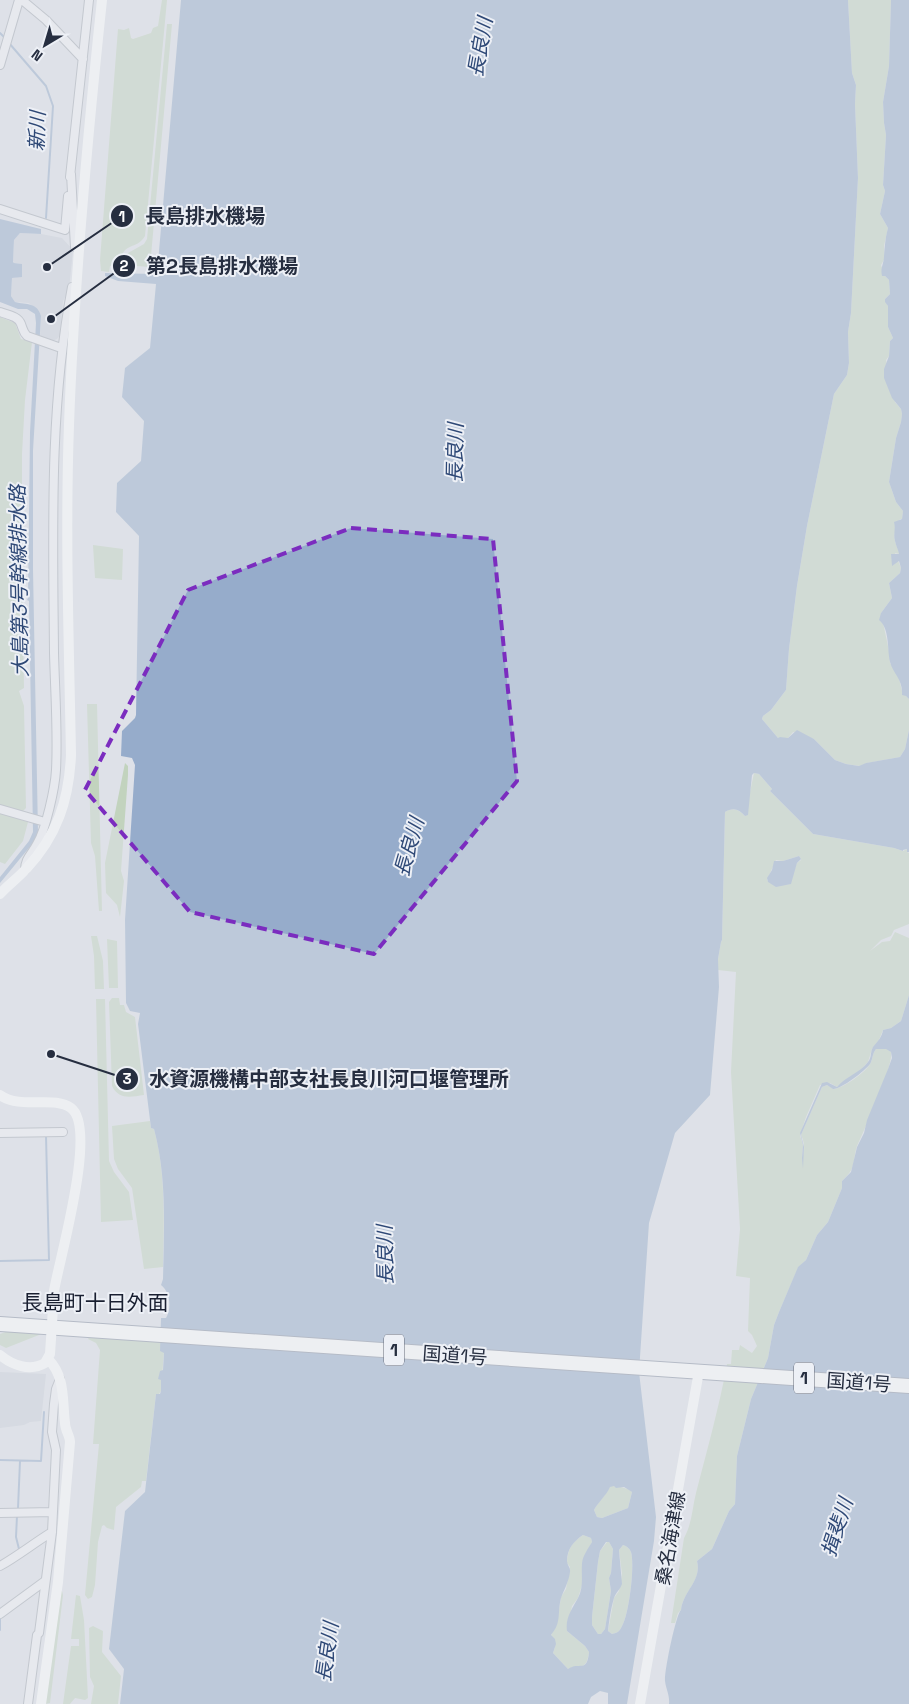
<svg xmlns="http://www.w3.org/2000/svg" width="909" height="1704" font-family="'Space Grotesk','Noto Sans JP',sans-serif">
<rect width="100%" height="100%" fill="#dee1e8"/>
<path fill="#ccd0db" d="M20 233 41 234 62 238 73 250 69 289 63 301 60 335 57 339 52 341 40 338 41 316 29 303 15 302 11 296 12 278 22 276V264L14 263 13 261 14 240Z
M0 1372 46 1374 41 1421 30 1422 24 1425 0 1428Z"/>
<path fill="#c2d3be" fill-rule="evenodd" d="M162 0H167L145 236C136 251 124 240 119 264L110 266 109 272 101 271 100 260 118 29 124 30 129 28 131 38 133 39 151 33 153 28 158 26Z
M848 0H891L889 66 883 102 884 123 886 135 883 185 885 191 880 214 888 228 884 246 885 258 881 265 885 276 889 280 890 294 885 299 888 306V327L893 338 890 341 889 356 886 360 895 402 901 409 902 414 901 422 896 438 889 482 896 502 903 511 902 519H900C897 526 893 534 895 541 896 546 899 549 899 554L895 553 901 568 900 573 889 583 892 598 881 613 889 651 890 663 898 674 902 691 909 699V730L905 749 900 757 867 763 860 766 846 764 835 760 814 739 793 732 788 738H778L762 719 763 716 771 710 786 690 789 649 797 586 807 526 834 394 847 375 849 363 848 332 851 313 858 178 855 104 856 85 852 73Z
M167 24H172L150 267 124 265 128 253 144 244 147 239Z
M0 317 15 323 21 339 32 342 25 400 22 454V574L24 688 19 691 24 706 26 808 22 812 0 805Z
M93 545 123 549 122 580 95 578Z
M87 704H97L102 911H99L95 856 91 843Z
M125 763 128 766V775L121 871 124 881 120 917 117 905 106 893 105 863Z
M754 773 759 774 772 789 770 791 813 834 894 848 903 851 907 849V852L909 853V924L894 930 891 936 881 940 870 951 882 942 890 941 895 932 909 938V995L901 1021 891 1028 883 1030 879 1040 872 1049 868 1062 856 1075 851 1076 837 1087 830 1083 820 1085 806 1117 800 1135 803 1145 802 1159C805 1151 805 1143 801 1135L822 1087 827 1085 834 1089C843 1088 865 1073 870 1064 873 1059 872 1054 876 1049H887L891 1052C894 1065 864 1130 857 1146 854 1154 855 1165 850 1172 848 1175 845 1178 842 1181V1188L828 1222 817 1235 806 1260 798 1268 779 1312 774 1325 768 1358 751 1399 737 1456 735 1504 729 1511 712 1549 697 1561C702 1582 683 1591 681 1610L678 1613 675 1623H671L684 1538C692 1524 692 1509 696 1493 707 1450 719 1408 727 1364H731L732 1350H739L740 1345 752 1353 757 1346 752 1335 748 1331 750 1278 736 1276 740 1229 731 1072 736 972 718 970V959L721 942 722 940 725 812C732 807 739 809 745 816ZM799 856 801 860 797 863 789 884C781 885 773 886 767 880L776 860 783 861Z
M0 813 28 822 23 841 5 864 0 862Z
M91 936H97L103 961 104 989H95L94 956Z
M107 939 117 941 118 988H109Z
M112 998H119L120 1005H124L126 1012 135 1017 144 1095C130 1097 119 1100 112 1086L109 1002Z
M96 999H105L109 1161 114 1172 129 1192 133 1220 101 1222Z
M150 1121 151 1128 154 1129C166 1173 164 1221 163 1267L144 1269 132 1188 118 1169 114 1159 112 1126Z
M8 1331 44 1333 6 1348 0 1345V1334Z
M90 1336 161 1341 164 1352 161 1391 159 1394H156L146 1481H142L141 1487 116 1507 114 1530 107 1528 104 1525 102 1526 98 1542 95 1585 92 1597 88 1599 85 1595 99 1444H93L100 1350 96 1343 88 1339Z
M610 1486C616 1486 627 1487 632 1492L628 1508 602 1518 597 1517 594 1510C599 1501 606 1495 610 1486Z
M583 1535 591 1538 592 1542 582 1563 583 1582 578 1598 572 1606 567 1631 585 1646 589 1652C587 1669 582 1666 568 1669L553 1653 555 1647 551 1636 559 1610 561 1597 566 1589 570 1567 567 1563C567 1550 572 1542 583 1535Z
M607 1542H609L613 1549 611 1573 609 1578 611 1591 605 1629 601 1634H598L592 1625V1617L598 1562 600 1551Z
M623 1545C627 1546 629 1548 631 1552 635 1565 629 1617 621 1628 619 1632 616 1633 612 1634L608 1631 614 1598 619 1591 622 1574 619 1550Z
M59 1591H62L63 1595 50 1703 45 1704Z
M76 1595 80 1596 84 1620 88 1698 85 1700 75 1698 70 1704H63L71 1646H79V1639H71Z
M93 1626 103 1631 102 1652 121 1676 118 1704H91L94 1686 90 1677 89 1628Z"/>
<path fill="#96accb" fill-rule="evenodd" d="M181 0H848L852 73 856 85 855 104 858 178 851 313 848 332 849 363 847 375 834 394 807 526 797 586 789 649 786 690 771 710 763 716 762 719 778 738 780 737 788 738 797 730 814 739 835 760 846 764 859 766 866 763 900 757 905 749 909 730V852H907V849L903 850V851L894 848 813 834 770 791 772 789 759 774 754 773 752 775 748 815 745 816C739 809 733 807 725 812L722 940 721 942 718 959 719 987 710 1095 675 1133 649 1223 639 1372 656 1517 654 1541 627 1704H608V1693L600 1691 591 1697 588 1704H120L124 1669 109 1649 125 1511 145 1492 156 1394H160L161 1391V1380L158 1379 160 1371 163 1370 164 1353 160 1351 161 1318H166C172 1308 170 1292 161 1285L163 1279C164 1229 167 1177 154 1129L151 1128 138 1024 140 1013 130 1011 126 1003 125 920 135 765 132 758 121 756 122 731 135 718 136 715 139 536 116 512 117 483 141 461 144 421 122 397 125 368 150 348 156 284 118 281 105 276V273L157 274ZM614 1486 616 1488 624 1487 632 1492 628 1508 602 1518 597 1517 594 1510C599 1501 606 1496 610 1487ZM583 1535 591 1538 592 1542C588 1549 583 1555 582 1563 581 1575 584 1587 578 1598 572 1609 565 1618 567 1631L585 1646 589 1652C587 1674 579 1661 568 1669L553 1653 556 1644 555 1639 551 1635C562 1622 557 1614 561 1598 564 1590 569 1581 570 1572 571 1568 567 1565 567 1561 567 1549 574 1541 583 1535ZM606 1542H609L613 1549 611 1573 609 1578 611 1591 605 1629 601 1634H598L592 1625V1617L598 1562 600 1551ZM623 1545C627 1546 629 1548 631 1552 635 1565 629 1617 621 1628 619 1632 616 1633 612 1634L608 1631C609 1621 611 1608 614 1598 616 1592 620 1590 622 1584L619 1550Z
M891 0H909V699L906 696 902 695C903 679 893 674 890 662 887 649 890 629 879 620L881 613 892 598 889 583 900 573 901 568 899 561 892 566 891 554H899C898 549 896 546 895 541 893 534 896 529 894 522L902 519 903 511 896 502 889 482 896 438 901 422 902 414 901 409 892 398 884 378V369L889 356 890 341 893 338 888 327V306L885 302V299L890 294 889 280 885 276H882C880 268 884 264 884 256 885 246 885 239 888 228L880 214 885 191 883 185 886 135 884 123 883 102 889 66Z
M0 219 41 229V234L20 233 14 240 13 262 14 263 22 264V277L12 278 11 296 15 302C27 305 37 302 41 316L33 451V569L38 832 33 843 0 883V877L29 841 33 832 29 601 27 600 28 598 30 432 36 323 35 314 27 309H18L0 302Z
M799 856 801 859 797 863 791 884 776 887 768 882 767 878 772 870 774 861H783Z
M909 995V1704H669C670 1696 666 1689 665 1681 664 1672 676 1614 681 1610 683 1591 702 1581 697 1561L712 1549 729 1511 735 1504 737 1456 751 1399 768 1358 774 1325 779 1312 798 1267 806 1260 817 1235 828 1222 842 1188V1181L851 1172 857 1147 864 1133 867 1120 888 1069 892 1058 891 1052 886 1049H876C872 1054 873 1059 870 1064 865 1071 840 1090 833 1089L827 1085 822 1087 801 1135 804 1147 803 1169 802 1158 803 1145 800 1133 822 1083 827 1082 837 1087C846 1076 860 1073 868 1062 872 1057 870 1052 873 1047 878 1041 882 1037 883 1030L891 1028 901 1021Z"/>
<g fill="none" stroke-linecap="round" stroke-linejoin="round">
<path stroke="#96accb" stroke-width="2" d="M0 33 6 39
M9 43 46 86 53 106 46 218
M0 1261 49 1260 46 1136
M0 1460 41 1461 44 1412
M18 1508 20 1461
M17 1516 16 1537 19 1549
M0 1630V1619"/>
<defs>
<path id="street" d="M22 0 46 20 83 59
M0 65 19 0
M71 174 75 247
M70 177 89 0
M0 209 65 230 68 196
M0 312C8 315 18 316 21 324 23 329 23 332 27 336L61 348
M0 809 45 822
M25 870C25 858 32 854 37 844 46 829 55 788 56 770 58 732 55 692 54 653 53 532 49 407 72 287
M0 1133 63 1132
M0 1513 53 1512
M0 1566C18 1556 34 1543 52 1532
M0 1614 45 1581
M28 1704 37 1635 39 1633 52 1532 56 1450 52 1432 54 1404 56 1389 60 1379"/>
<path id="highway" d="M0 1324 909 1386"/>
</defs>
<use href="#street" stroke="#a3a8b2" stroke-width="10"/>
<use href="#highway" stroke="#848da0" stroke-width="16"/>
<use href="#street" stroke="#f1f2f7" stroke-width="8"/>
<path stroke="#fff" stroke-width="10" d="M0 894C8 885 18 878 26 869 57 836 69 800 71 755 69 645 65 535 69 425 74 283 87 141 102 0
M0 1095C21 1110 54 1095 71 1108 98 1128 59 1260 54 1291
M0 1355C12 1365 30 1372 45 1363L50 1354 53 1308
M41 1704 58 1582 70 1442C70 1436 65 1430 65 1423 62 1401 66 1377 48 1359
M640 1704 699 1371"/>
<use href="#highway" stroke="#fff" stroke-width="14"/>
</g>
<path d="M0 0H909V1704H0ZM351 528 493 539 517 781 374 954 190 912 85 790 188 590Z" fill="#dee1e8" fill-opacity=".55" fill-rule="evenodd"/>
<path fill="none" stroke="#7b2cbf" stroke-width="4" stroke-dasharray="10 6" stroke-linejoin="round" d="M351 528 493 539 517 781 374 954 190 912 85 790 188 590Z"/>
<g text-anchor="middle" stroke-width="4" stroke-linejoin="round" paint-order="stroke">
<g fill="#edf0f6" stroke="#626877" stroke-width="1">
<rect x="384" y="1334.5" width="20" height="31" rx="4"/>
<rect x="794" y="1362.5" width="20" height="31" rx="4"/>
</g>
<g font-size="18" font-weight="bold" fill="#262e40">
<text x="394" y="1356">1</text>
<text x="804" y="1384">1</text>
</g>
<g font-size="19" fill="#262e40" stroke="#edf0f6">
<text transform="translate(455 1355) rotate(4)" y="7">国道1号</text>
<text transform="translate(859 1382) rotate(4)" y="7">国道1号</text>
<text transform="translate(670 1538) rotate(-80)" y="7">桑名海津線</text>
</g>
<g font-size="20" font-style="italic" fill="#2e4876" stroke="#edf0f6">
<text transform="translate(480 47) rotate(-80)" y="7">長良川</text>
<text transform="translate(37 131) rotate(-88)" y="7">新川</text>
<text transform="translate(455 453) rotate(-89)" y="7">長良川</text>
<text transform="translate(19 581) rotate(-91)" y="7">大島第3号幹線排水路</text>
<text transform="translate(409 847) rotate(-74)" y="7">長良川</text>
<text transform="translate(385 1255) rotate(-91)" y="7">長良川</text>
<text transform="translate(837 1527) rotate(-72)" y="7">揖斐川</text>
<text transform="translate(327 1652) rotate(-82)" y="7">長良川</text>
</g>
<g font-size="21" fill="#191f31" stroke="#edf0f6">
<text x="95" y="1310">長島町十日外面</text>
</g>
</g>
<path fill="none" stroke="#262e40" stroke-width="2" d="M47 267L122 216M51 319L124 266M51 1054L127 1079"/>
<g fill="#262e40" stroke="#edf0f6" stroke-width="2">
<circle cx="47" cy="267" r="5"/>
<circle cx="51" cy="319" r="5"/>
<circle cx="51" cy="1054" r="5"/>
<circle cx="122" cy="216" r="12"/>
<circle cx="124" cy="266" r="12"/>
<circle cx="127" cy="1079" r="12"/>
</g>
<g font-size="15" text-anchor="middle" font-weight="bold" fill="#fff">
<text x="122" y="222">1</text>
<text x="124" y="271">2</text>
<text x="127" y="1084">3</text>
</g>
<g font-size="20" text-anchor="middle" font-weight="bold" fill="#262e40" stroke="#edf0f6" stroke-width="4" stroke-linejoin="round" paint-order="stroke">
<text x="205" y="223">長島排水機場</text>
<text x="222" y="273">第2長島排水機場</text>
<text x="329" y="1086">水資源機構中部支社長良川河口堰管理所</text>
</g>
<g transform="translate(45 45) rotate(218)" stroke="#edf0f6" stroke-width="4" paint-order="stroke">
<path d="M0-4L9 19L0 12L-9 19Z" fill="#262e40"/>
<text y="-8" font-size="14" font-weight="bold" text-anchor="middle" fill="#262e40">N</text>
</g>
</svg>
